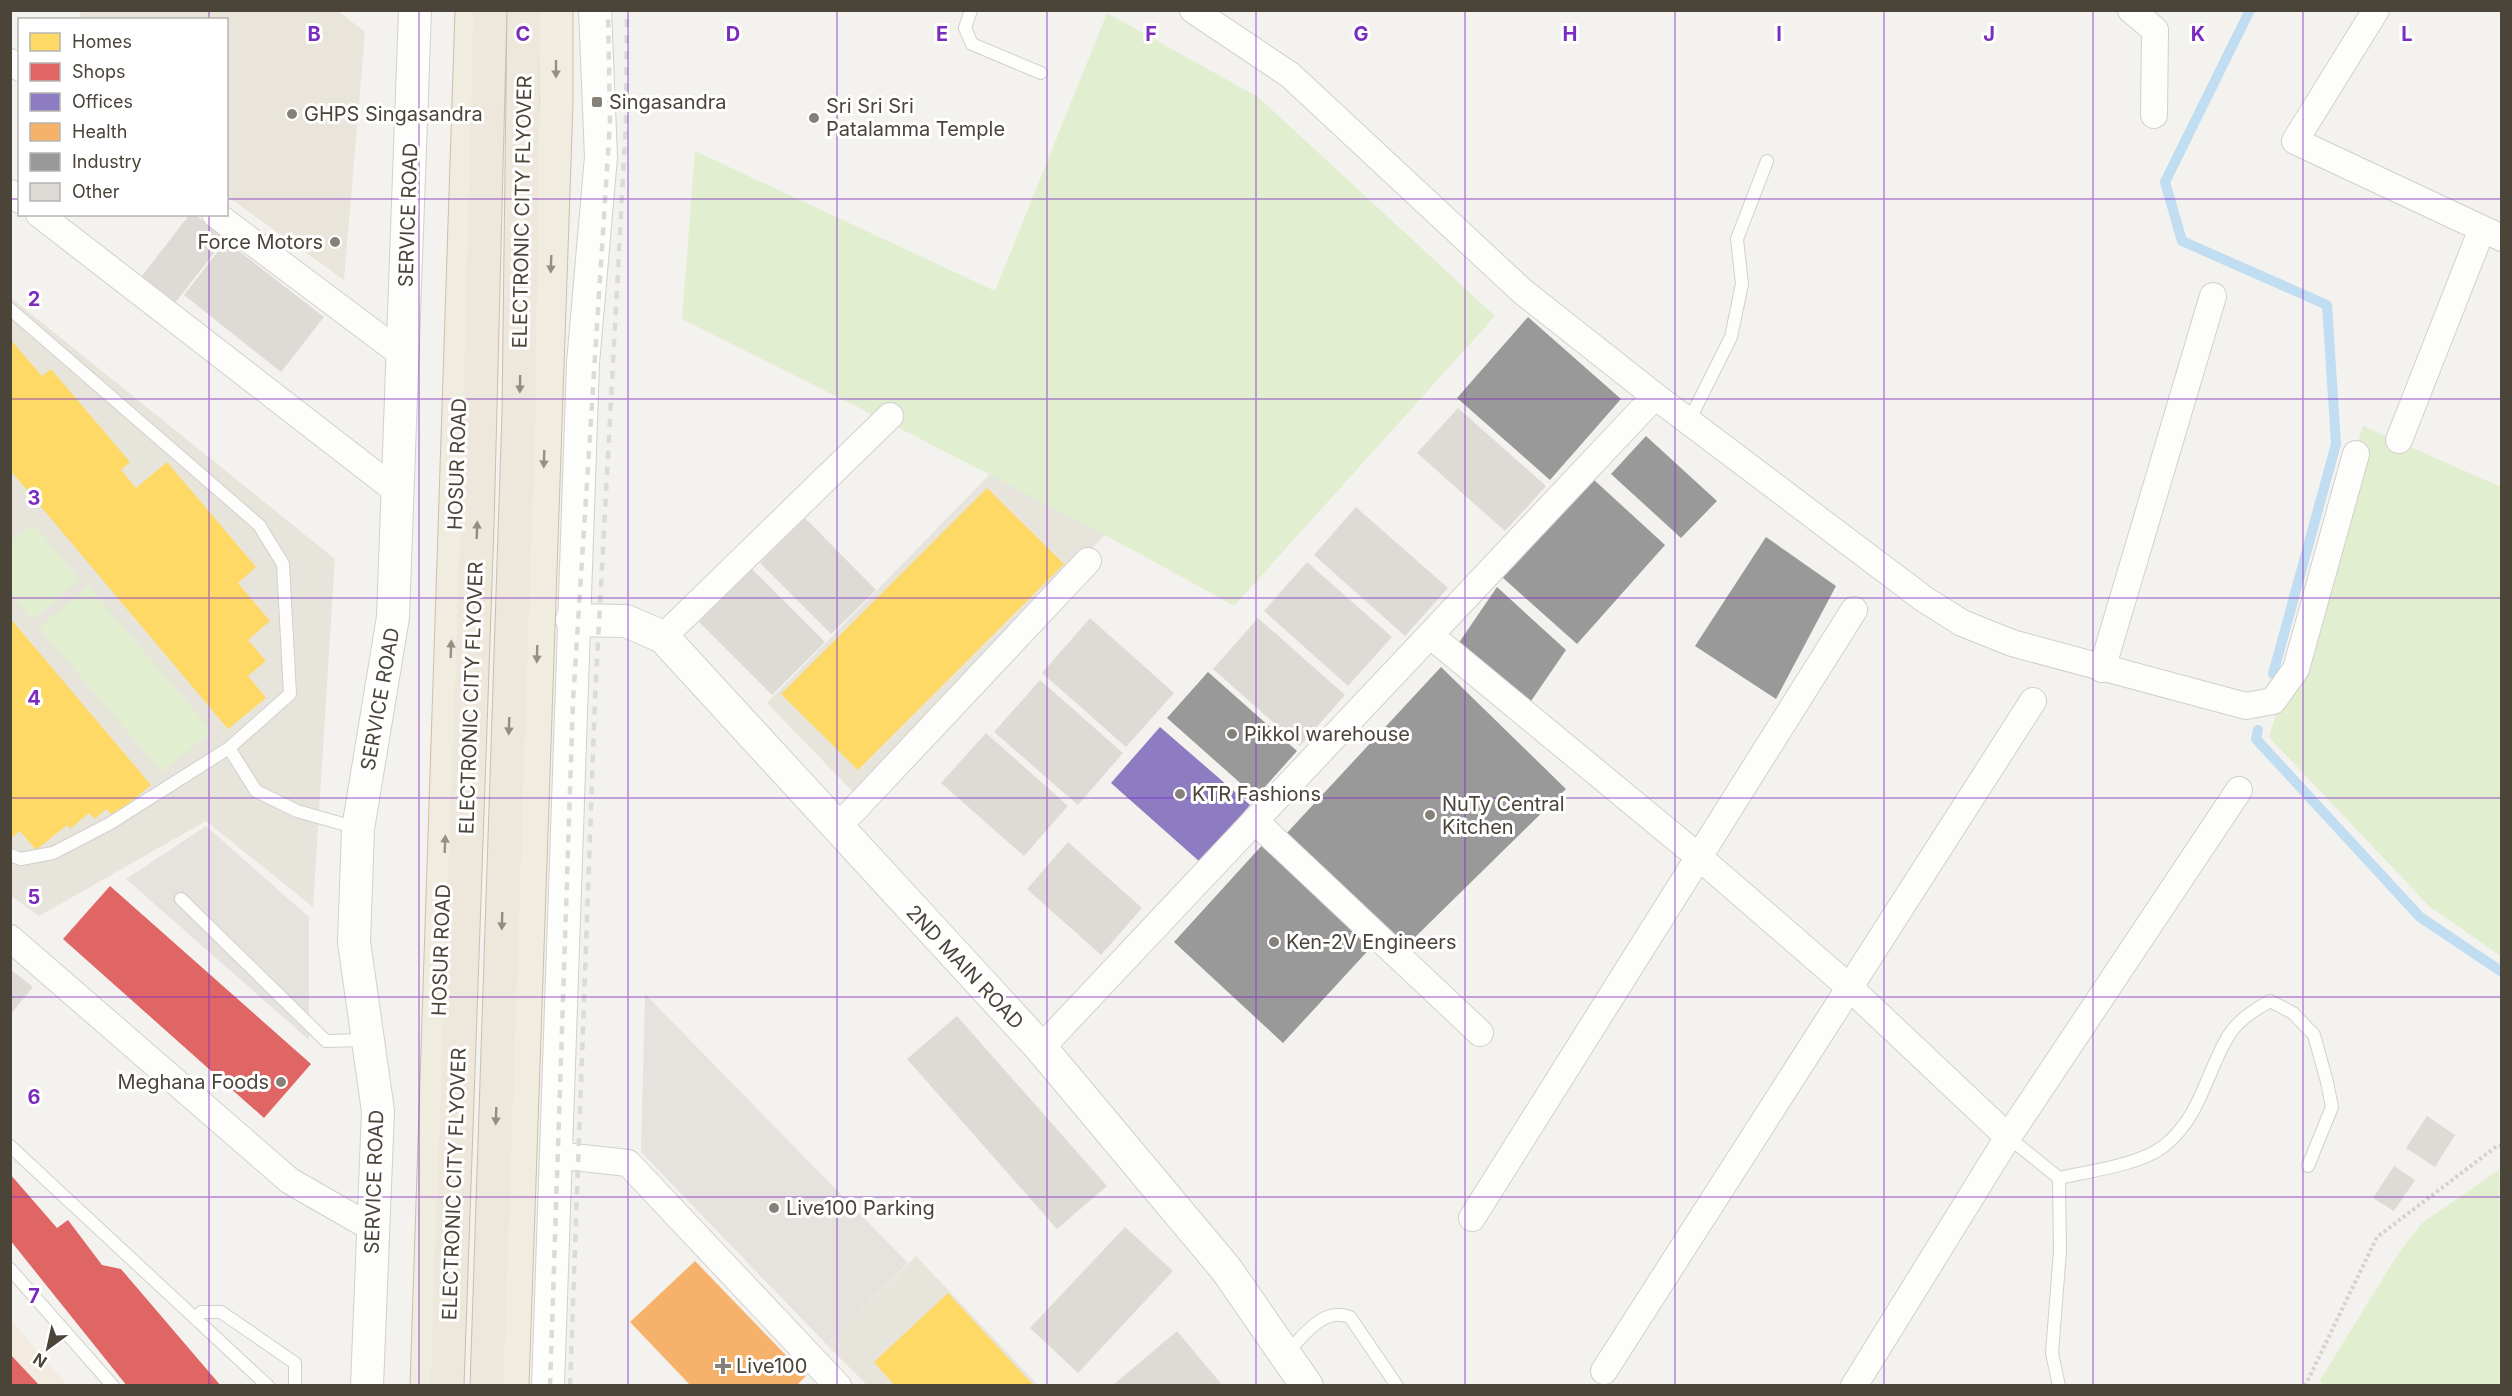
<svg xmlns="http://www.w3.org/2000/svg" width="2512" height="1396" font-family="Inter,sans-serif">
<rect width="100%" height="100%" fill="#f4f2ee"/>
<path fill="#e7e4dc" d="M10 297 335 559 313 907 206 821 39 916 11 896Z
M991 473 1106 534 853 792 767 703Z
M916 1256 1038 1385H867L827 1345Z"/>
<path fill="#f3ebdf" d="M11 1320 67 1385H11Z"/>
<path fill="#eae5da" d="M81 11H338L365 32 344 280 227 196 226 20 79 19Z"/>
<path fill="#e1eecf" d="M1107 13 1258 97 1495 316 1234 606C1053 504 868 412 682 319L695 151 995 291Z
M2363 426 2501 487V956L2430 907 2269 737Z
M33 524 80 580 32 620 11 594 10 542Z
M88 586 212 731 162 772 39 628Z
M2499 1170 2501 1385H2322L2320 1380 2398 1254 2422 1223Z"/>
<path fill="#e6e3df" d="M206 826 309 917V1040L126 879Z
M645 994 908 1263 827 1345 641 1152Z"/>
<path fill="#ffd966" d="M10 339 42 376 51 369 130 462 121 470 136 488 167 462 256 567 238 583 270 621 248 640 266 661 248 676 266 698 228 729 10 470Z
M987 488 1064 564 858 770 781 694Z
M10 618 151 785 113 816 106 809 95 819 89 813 70 829 67 825 36 850 20 831 10 839Z
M948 1293 1034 1386H895L874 1362Z"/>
<path fill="#e06666" d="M110 886 311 1064 264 1118 63 939Z
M10 1174 57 1228 68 1220 102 1265 121 1269 221 1386H127L10 1240Z
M10 1354 40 1386H10Z"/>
<path fill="#8e7cc3" d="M1160 727 1250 805 1200 862 1111 783Z"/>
<path fill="#f6b26b" d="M695 1261 806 1376 796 1386H691L630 1322Z"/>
<path fill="#999" d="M1528 317 1621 399 1550 480 1457 398Z
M1646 436 1717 501 1681 538 1611 474Z
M1593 479 1665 545 1577 644 1502 577Z
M1766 537 1836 586 1776 699 1695 646Z
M1497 587 1566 650 1529 704 1458 644Z
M1441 667 1566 789 1405 947 1285 835Z
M1208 672 1297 751 1256 797 1167 718Z
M1265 842 1375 943 1283 1043 1174 942Z"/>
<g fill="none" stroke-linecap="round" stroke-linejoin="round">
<path stroke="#c0ddf1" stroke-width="10" d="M2250 10 2165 182 2182 241 2327 305 2336 444 2273 674
M2258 730 2256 739 2420 917 2502 972"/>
</g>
<path fill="#dedbd6" d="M190 214H194L225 239 175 303 141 277Z
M226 241 324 317 281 372 184 295Z
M1458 408 1546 486 1505 531 1417 453Z
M1356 507 1448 588 1405 636 1314 555Z
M805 518 876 590 831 634 760 563Z
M1307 562 1392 637 1348 686 1264 611Z
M752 569 825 642 772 695 699 622Z
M1090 618 1174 693 1126 747 1042 673Z
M1258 618 1345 695 1300 746 1213 669Z
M1040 680 1123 753 1078 805 994 732Z
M986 733 1068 806 1024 856 941 783Z
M1068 842 1142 908 1101 955 1027 889Z
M10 969 33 987 10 1015Z
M957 1016 1107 1186 1057 1229 907 1059Z
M2427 1116 2455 1135 2435 1167 2406 1148Z
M2394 1166 2415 1180 2394 1211 2373 1198Z
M1125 1227 1173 1271 1078 1373 1030 1328Z
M1177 1331 1223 1386H1112Z"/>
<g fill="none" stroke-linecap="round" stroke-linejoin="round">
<defs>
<path id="service" d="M971 10 965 28 972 44 1041 73
M10 309 259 525 283 564 290 694 229 748 109 824 53 853 21 859 10 855
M1689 421 1731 337 1742 284 1737 239 1767 161
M229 748 256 791 297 811 357 828
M181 899 326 1041 367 1040
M2008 1137 2059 1178 2060 1251 2052 1353 2059 1386
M10 1146 268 1386
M2059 1178C2089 1171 2140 1165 2164 1146 2200 1117 2205 1077 2226 1040 2235 1022 2254 1010 2270 1001L2293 1013 2314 1035 2327 1082 2332 1107 2308 1166
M10 1269 113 1386
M201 1312H221L295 1363V1386
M1286 1353C1304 1336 1323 1306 1350 1317L1397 1386"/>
<path id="minor" d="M1193 10 1290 75 1522 291 1655 396 1924 599 1962 623 2012 643 2246 706 2273 701 2296 669 2356 454
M2131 10 2155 30 2154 115
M2376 10 2295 141 2502 238
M10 62 20 68
M10 193 20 200
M39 214 398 492
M215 214 403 355
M2399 440 2482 229
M1430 635 1700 858 1849 987 2008 1137
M663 637 890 416
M2102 669 2213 296
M1255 821 1480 1033
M837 828 1088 561
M10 938 290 1181 372 1228
M1041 1048 1655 396
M555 1155 628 1163 838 1386
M1472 1218 1854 610
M1604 1371 2033 701
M1854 1386 2008 1137 2239 790"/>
<path id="tertiary" d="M572 620 626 621 663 637 1041 1048 1226 1269 1307 1386
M367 1386 378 1111 354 942 358 829 393 617 415 10
M548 1386 583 363 601 157 595 10"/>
<path id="trunk" d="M427 1386 472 10
M512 1386 556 104V10"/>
<path id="motorway" d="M447 1386 477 526 490 10
M487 1386 519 412 524 10"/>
</defs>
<use href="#service" stroke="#d2d0cb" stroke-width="14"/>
<use href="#minor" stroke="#d2d0cb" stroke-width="28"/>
<use href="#tertiary" stroke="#d2d0cb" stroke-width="34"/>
<use href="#trunk" stroke="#ccbfa9" stroke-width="35"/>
<use href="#motorway" stroke="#ccbfa9" stroke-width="35"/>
<path stroke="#d3d2cc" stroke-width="4" stroke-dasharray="3 3" stroke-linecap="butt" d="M2305 1386 2377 1237 2497 1146H2502"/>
<use href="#service" stroke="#fdfdfc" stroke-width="12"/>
<use href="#minor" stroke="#fdfdfc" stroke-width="26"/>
<use href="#tertiary" stroke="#fdfdfc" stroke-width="32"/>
<use href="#trunk" stroke="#f0ece0" stroke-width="33"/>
<use href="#motorway" stroke="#ede8db" stroke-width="33"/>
<path stroke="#dbdbda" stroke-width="4.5" stroke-dasharray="8 8" stroke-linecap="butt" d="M550 1386 573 701 610 122 608 10
M570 1386 595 698 626 121 627 10"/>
</g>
<defs><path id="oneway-solid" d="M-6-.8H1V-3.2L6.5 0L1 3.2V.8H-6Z" transform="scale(1.5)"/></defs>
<g fill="#959084">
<use href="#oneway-solid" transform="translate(556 69) rotate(90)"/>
<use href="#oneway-solid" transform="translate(551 264) rotate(92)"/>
<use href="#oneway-solid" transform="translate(544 459) rotate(92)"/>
<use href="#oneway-solid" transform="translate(451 649) rotate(-88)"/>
<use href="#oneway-solid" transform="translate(537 654) rotate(92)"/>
<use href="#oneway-solid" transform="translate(445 844) rotate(-88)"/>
</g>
<g fill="#948e82">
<use href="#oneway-solid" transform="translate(520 384) rotate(91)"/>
<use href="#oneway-solid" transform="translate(477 530) rotate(-88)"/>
<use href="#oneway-solid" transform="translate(509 726) rotate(92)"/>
<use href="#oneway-solid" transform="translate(502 921) rotate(92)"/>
<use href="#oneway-solid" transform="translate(496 1116) rotate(92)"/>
</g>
<path fill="none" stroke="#7b2cbf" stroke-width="1.5" stroke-opacity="0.55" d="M209 10V20M419 10V1386M628 10V1386M837 10V1386M1047 10V1386M1256 10V1386M1465 10V1386M1675 10V1386M1884 10V1386M2093 10V1386M2303 10V1386M10 199H20M226 199H2502M209 214V1386M10 399H2502M10 598H2502M10 798H2502M10 997H2502M10 1197H2502"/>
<g fill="#868178" stroke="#fff" stroke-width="2">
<rect x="591" y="96" width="12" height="12" rx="3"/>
<circle cx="292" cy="114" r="6"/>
<circle cx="814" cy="118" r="6"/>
<circle cx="335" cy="242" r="6"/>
<circle cx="1232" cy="734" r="6"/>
<circle cx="1180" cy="794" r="6"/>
<circle cx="1430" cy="815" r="6"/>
<circle cx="1274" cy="942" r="6"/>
<circle cx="281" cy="1082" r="6"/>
<circle cx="774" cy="1208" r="6"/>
<path d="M720 1357h6v6h6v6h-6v6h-6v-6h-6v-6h6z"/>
</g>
<g text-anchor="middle" stroke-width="6" stroke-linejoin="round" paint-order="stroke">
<g font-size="20" fill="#4b4439" stroke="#fff" text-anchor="start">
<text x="609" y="109">Singasandra</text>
<text x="826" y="113">Sri Sri Sri<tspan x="826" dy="23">Patalamma Temple</tspan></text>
<text x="304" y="121">GHPS Singasandra</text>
<text x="323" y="249" text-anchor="end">Force Motors</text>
<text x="1244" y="741">Pikkol warehouse</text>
<text x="1192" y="801">KTR Fashions</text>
<text x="1442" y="811">NuTy Central<tspan x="1442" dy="23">Kitchen</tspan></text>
<text x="1286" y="949">Ken-2V Engineers</text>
<text x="269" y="1089" text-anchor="end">Meghana Foods</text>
<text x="786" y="1215">Live100 Parking</text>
<text x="736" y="1373">Live100</text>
</g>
<g font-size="20" fill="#4b4439" stroke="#fff">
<text transform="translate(522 212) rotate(-89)" y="7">ELECTRONIC CITY FLYOVER</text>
<text transform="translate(408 215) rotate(-88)" y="7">SERVICE ROAD</text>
<text transform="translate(457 464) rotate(-88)" y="7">HOSUR ROAD</text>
<text transform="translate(471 698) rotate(-88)" y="7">ELECTRONIC CITY FLYOVER</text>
<text transform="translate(380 699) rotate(-80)" y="7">SERVICE ROAD</text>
<text transform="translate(441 950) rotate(-88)" y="7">HOSUR ROAD</text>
<text transform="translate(965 967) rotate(47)" y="7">2ND MAIN ROAD</text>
<text transform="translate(374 1182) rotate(-88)" y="7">SERVICE ROAD</text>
<text transform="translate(454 1184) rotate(-88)" y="7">ELECTRONIC CITY FLYOVER</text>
</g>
</g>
<g font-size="20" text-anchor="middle" font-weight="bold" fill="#7b2cbf" stroke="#fff" stroke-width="6" stroke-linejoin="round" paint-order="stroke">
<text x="314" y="41">B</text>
<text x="523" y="41">C</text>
<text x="733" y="41">D</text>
<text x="942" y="41">E</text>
<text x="1151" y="41">F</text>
<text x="1361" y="41">G</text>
<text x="1570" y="41">H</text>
<text x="1779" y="41">I</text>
<text x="1989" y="41">J</text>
<text x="2198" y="41">K</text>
<text x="2407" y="41">L</text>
<text x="34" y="306">2</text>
<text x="34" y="505">3</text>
<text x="34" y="705">4</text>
<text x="34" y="904">5</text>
<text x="34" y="1104">6</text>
<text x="34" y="1303">7</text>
</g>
<rect width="2512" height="1396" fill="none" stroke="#4b4439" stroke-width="24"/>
<rect x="18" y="18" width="210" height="198" fill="#ffffff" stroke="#b7b4b0" stroke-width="1.5"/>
<rect x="30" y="33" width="30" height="18" fill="#ffd966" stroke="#b7b4b0" stroke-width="1.5"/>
<text x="72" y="48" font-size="18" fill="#4b4439">Homes</text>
<rect x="30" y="63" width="30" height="18" fill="#e06666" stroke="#b7b4b0" stroke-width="1.5"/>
<text x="72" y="78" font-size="18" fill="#4b4439">Shops</text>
<rect x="30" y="93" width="30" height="18" fill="#8e7cc3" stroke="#b7b4b0" stroke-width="1.5"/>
<text x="72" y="108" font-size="18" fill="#4b4439">Offices</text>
<rect x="30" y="123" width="30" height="18" fill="#f6b26b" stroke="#b7b4b0" stroke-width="1.5"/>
<text x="72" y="138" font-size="18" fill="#4b4439">Health</text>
<rect x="30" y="153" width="30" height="18" fill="#999999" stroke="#b7b4b0" stroke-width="1.5"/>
<text x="72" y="168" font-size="18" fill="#4b4439">Industry</text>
<rect x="30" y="183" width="30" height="18" fill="#dedbd6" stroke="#b7b4b0" stroke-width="1.5"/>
<text x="72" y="198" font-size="18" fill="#4b4439">Other</text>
<g transform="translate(48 1348) rotate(213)" stroke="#ffffff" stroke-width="4.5" paint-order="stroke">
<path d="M0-4.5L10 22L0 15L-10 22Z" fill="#4b4439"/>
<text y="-9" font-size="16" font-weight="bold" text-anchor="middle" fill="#4b4439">N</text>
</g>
</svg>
